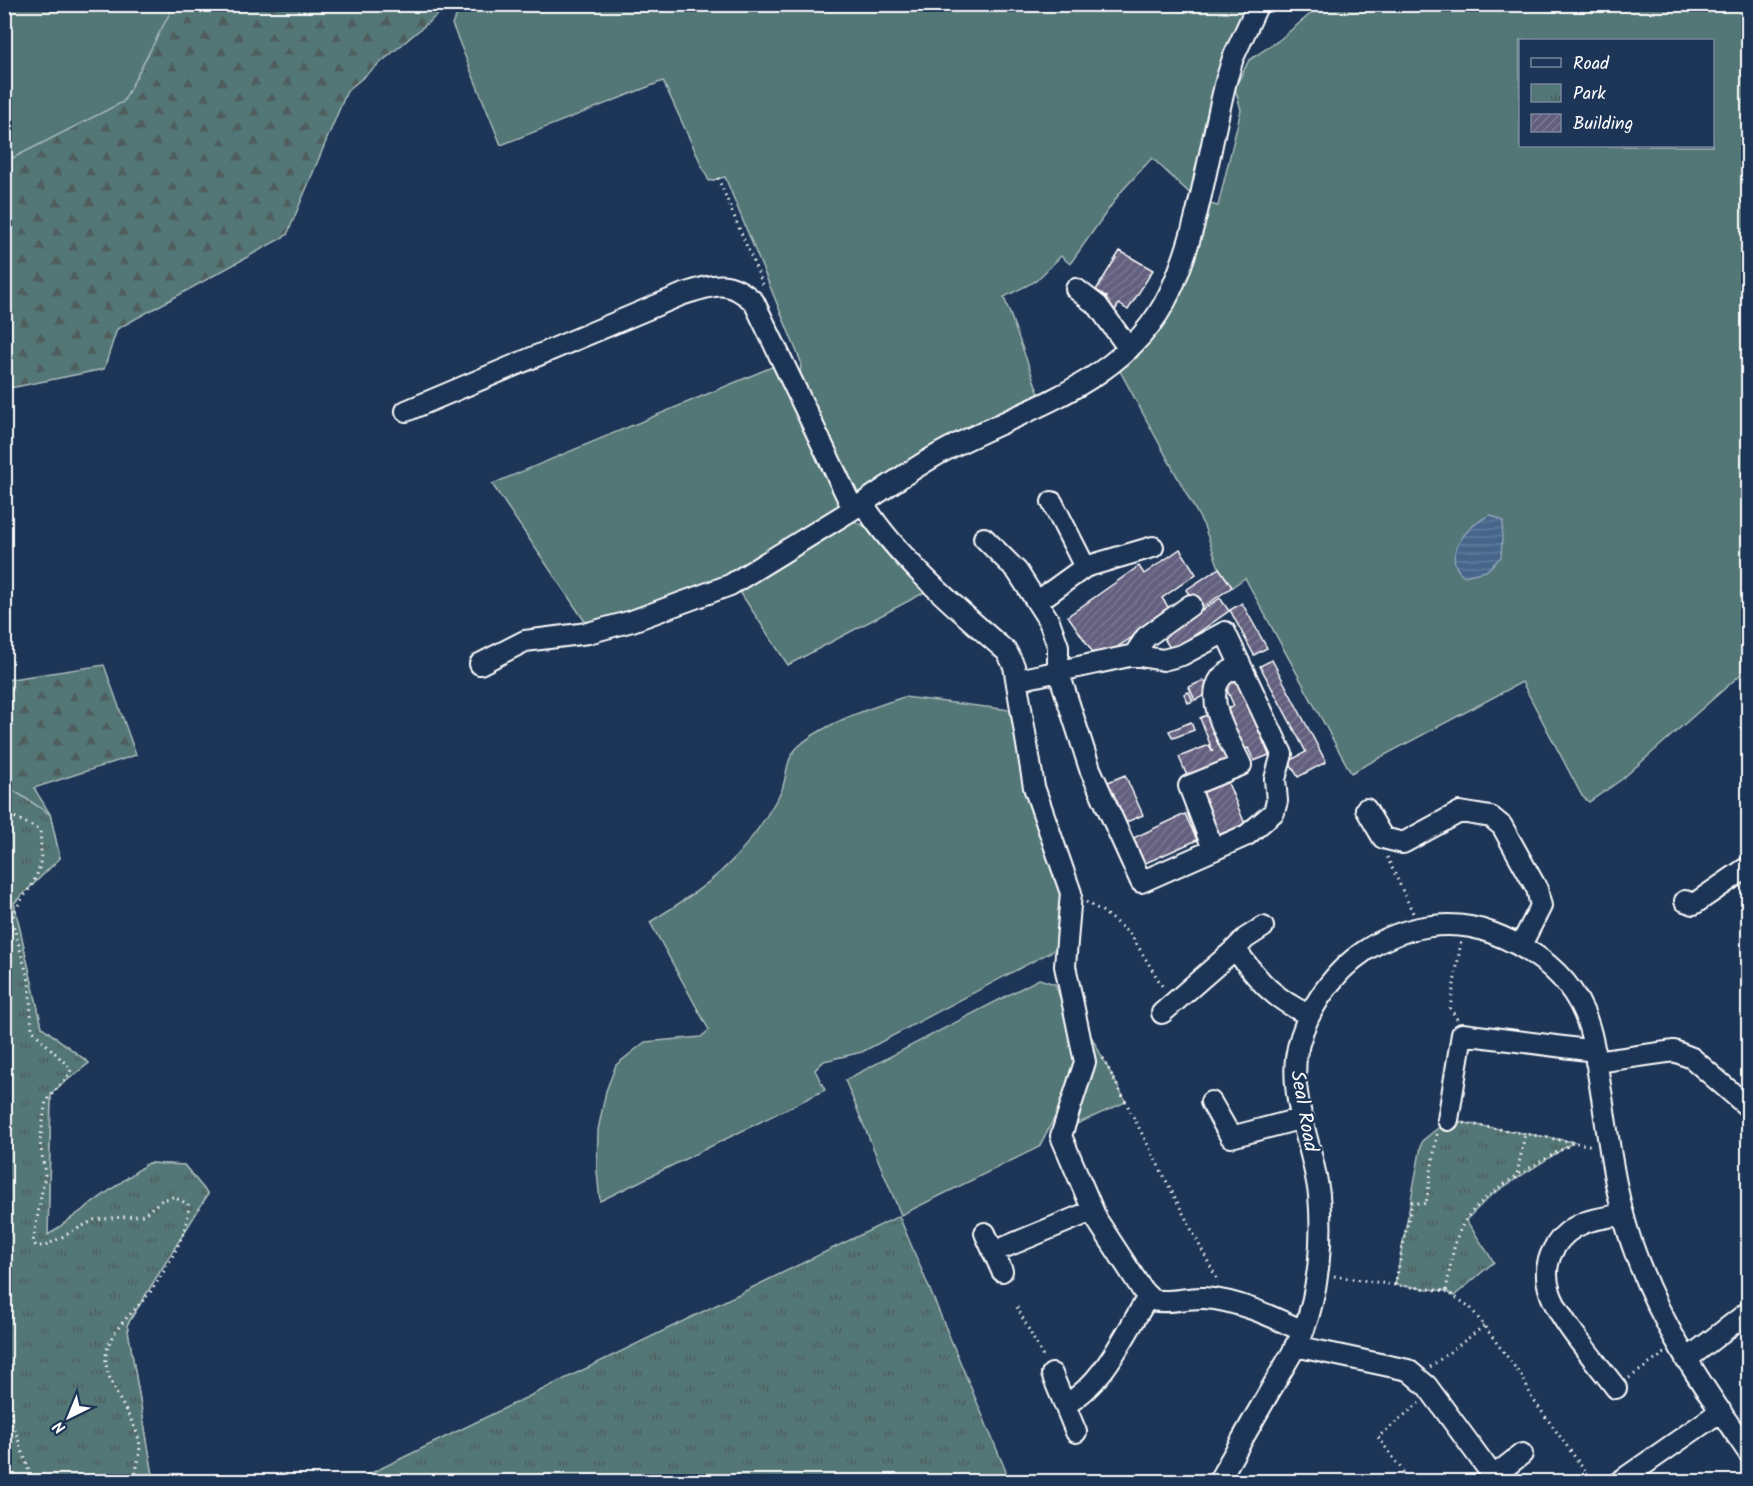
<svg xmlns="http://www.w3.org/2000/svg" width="1753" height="1486" font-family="Kalam,sans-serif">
<defs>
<pattern id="forest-firs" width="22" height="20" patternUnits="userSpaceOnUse" patternTransform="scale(1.5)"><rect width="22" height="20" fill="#537676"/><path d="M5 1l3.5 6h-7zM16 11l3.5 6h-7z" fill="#4f5d5d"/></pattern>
<pattern id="park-tufts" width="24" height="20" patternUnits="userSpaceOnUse" patternTransform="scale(1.5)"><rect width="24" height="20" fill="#537676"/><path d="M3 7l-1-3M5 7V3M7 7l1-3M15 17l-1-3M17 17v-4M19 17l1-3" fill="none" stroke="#4f5d5d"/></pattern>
<pattern id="water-rules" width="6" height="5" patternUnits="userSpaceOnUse" patternTransform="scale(1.5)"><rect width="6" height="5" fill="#45658a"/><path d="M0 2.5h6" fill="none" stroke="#617c9c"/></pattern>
<pattern id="building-hatch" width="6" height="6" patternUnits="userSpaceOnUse" patternTransform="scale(1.5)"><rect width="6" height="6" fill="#635f7e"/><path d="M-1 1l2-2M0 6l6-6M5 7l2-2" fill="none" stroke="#7a7791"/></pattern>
</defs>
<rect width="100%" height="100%" fill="#1d3557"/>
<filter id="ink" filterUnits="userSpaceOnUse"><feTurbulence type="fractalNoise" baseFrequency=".0167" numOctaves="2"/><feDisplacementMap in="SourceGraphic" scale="12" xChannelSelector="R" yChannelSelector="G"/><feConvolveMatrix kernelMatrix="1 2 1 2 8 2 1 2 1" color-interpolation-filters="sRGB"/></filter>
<g filter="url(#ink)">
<path fill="#537676" stroke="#a9baba" stroke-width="1.5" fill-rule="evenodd" d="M463 4 1252 5 1196 199 1152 158 1120 193 1070 264 1061 256 1036 281 1004 297 1040 397 857 498 800 379 801 362 725 177 709 181 663 81 501 145 452 24Z
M5 5H297L5 187Z
M1321 5H1748V668L1621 780 1589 802 1582 796 1522 682 1351 773 1245 578 1232 587 1219 568 1204 526 1120 371 1145 344 1206 203 1218 206 1241 110 1235 88 1249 60 1278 41ZM1520 40H1712V146H1520Z
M779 364 842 498 839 507 718 582 588 626 492 484Z
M852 520 866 527 929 590 788 665 738 589Z
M904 697 1010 710 1029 804 1060 884 1058 948 862 1052 824 1061 815 1070 825 1090 600 1201 597 1172 598 1130 606 1091 616 1065 645 1042 701 1037 709 1030 650 922C707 887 741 862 775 802 777 798 782 792 783 786 788 770 786 757 800 745 825 723 873 707 904 697Z
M1039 979 1055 984 1070 1024 1076 1051 1074 1071 1068 1092 1039 1147 901 1215 845 1080Z
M1073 1002 1126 1102 1061 1131 1077 1091Z"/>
<path fill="url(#forest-firs)" stroke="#a9baba" stroke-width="1.5" d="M174 5H449L347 91 287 235 117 329 104 369 5 389V162L123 102Z
M104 665 136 755 34 788 50 814 60 858 14 903 42 1027 89 1063 51 1093 48 1235 148 1163 184 1165 208 1194 127 1325 154 1481 5 1482V680Z"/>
<path fill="url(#park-tufts)" stroke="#a9baba" stroke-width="1.5" d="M5 785 50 814 60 858 14 903 42 1027 89 1063 51 1093 48 1235 148 1163 184 1165 208 1194 127 1325 154 1481H5Z
M1448 1120 1574 1142 1491 1195 1466 1220 1494 1262 1454 1296 1446 1291 1395 1285 1422 1141Z
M899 1216 1010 1481H355Z"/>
<path fill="url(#water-rules)" stroke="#8fa3b9" stroke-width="1.5" d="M1491 515 1503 521 1501 557 1486 571 1464 576C1438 557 1470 522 1491 515Z"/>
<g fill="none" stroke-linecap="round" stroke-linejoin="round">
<path stroke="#8fa3b9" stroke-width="4.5" d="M4 1459 12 1482"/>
</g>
<path fill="url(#building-hatch)" stroke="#fff" stroke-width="1.5" d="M1120 251 1153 270 1128 310 1119 304 1114 312 1102 304 1107 297 1096 290Z
M1180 549 1196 574 1162 598 1171 611 1098 660 1068 616 1139 566 1144 574Z
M1219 568 1232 587 1200 609 1186 590Z
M1220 598 1229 611 1172 651 1163 637Z
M1242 603 1267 648 1254 655 1230 610Z
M1272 660 1326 762 1298 777 1289 761 1306 752 1260 666Z
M1237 679 1269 755 1254 761 1248 748 1240 751 1223 711 1234 706 1225 685Z
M1204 680 1210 693 1195 700 1189 687Z
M1189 692 1193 701 1188 703 1184 694Z
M1211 713 1230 761 1188 778 1179 757 1209 745 1213 752 1200 718Z
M1191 722 1194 730 1173 738 1169 731Z
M1125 775 1143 815 1124 823 1106 783Z
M1226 778 1245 824 1216 836 1201 800 1205 798 1201 788Z
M1185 814 1197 840 1141 865 1129 840Z"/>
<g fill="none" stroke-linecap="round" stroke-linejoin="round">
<defs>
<path id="minor" d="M1258 4 1233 58 1226 81C1209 149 1199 230 1170 292 1128 383 1025 408 944 451 916 466 890 485 863 503 894 555 961 612 1007 652L1014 666 1034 787 1071 893 1065 966 1085 1062 1061 1136 1097 1220 1143 1291 1152 1300C1169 1304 1187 1297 1204 1298 1238 1300 1273 1317 1303 1331
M1076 289 1098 306 1129 349
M406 411 681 295C712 285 728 277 754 302L853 509
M1052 502 1085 567
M984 538 1017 571 1049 621 1058 646V670L1090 769 1141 882 1247 835 1274 812 1277 801 1275 779 1282 754 1225 632 1182 655 1163 660 1134 655 1018 680
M1038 601 1085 567 1153 547
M1134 655 1146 637 1191 605
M480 664 525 641 588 633 632 621 730 585 863 503
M1366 809 1383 838 1403 843 1460 812 1491 817 1502 826 1537 889 1541 906 1521 945
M1213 849 1189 786 1241 765C1231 742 1203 701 1221 678 1225 672 1234 669 1240 666
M1685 901 1694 904 1748 867
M1235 949 1246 938 1263 927
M1162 1013 1235 949C1260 982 1271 997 1309 1015
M1596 1062 1674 1051 1692 1058 1748 1107
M1211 1102 1231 1137 1303 1118
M1448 1120 1462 1034 1595 1051
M985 1233 1002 1271
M993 1252 1092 1211
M1295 1346 1408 1370 1427 1386 1493 1476
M1686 1360 1748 1312
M1052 1374 1076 1432
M1616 1388C1598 1364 1558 1319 1550 1292 1540 1262 1556 1233 1586 1222 1597 1218 1611 1217 1622 1214
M1065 1405C1105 1382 1124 1335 1148 1297
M1218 1482C1237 1449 1255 1416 1274 1384 1283 1367 1295 1350 1303 1332 1319 1291 1323 1238 1319 1195 1314 1150 1291 1103 1296 1058 1302 1016 1331 973 1366 950 1403 926 1451 917 1492 933 1531 948 1567 973 1584 1013 1595 1039 1597 1070 1602 1097 1610 1151 1617 1207 1637 1258 1664 1331 1705 1389 1748 1452
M1486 1482 1522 1454
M1619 1482 1721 1411"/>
</defs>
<use href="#minor" stroke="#fff" stroke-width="24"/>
<path stroke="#fff" stroke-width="3" stroke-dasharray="1.5 4.5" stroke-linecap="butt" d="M718 178 764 287
M4 812 40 830C41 847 43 863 35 879 28 894 15 904 12 921L29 981 32 1030 71 1069 70 1074 46 1101 40 1142 45 1174 33 1242 36 1246H45L94 1220 143 1215 162 1200 173 1197 188 1204C192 1228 165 1271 151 1291 136 1311 114 1325 107 1350 99 1378 133 1414 139 1440 142 1454 135 1468 135 1482
M1387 857 1413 913
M1086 902 1102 911 1131 935 1164 989
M1457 1019 1450 1008 1461 942
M1103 1058 1218 1281
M1464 1123 1594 1146
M1437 1134 1426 1204 1412 1202 1395 1285 1446 1291C1450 1270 1452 1247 1461 1228 1478 1192 1541 1163 1574 1142
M1516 1179 1525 1134
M1334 1276 1395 1285
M1446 1291 1470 1307 1523 1378 1532 1398 1593 1482
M1017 1307 1044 1359
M1430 1367 1484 1326
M4 1376 13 1425 28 1467 30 1482
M1629 1378 1665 1353
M1411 1482 1378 1437 1419 1403"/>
<use href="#minor" stroke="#1d3557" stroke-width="20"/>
</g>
</g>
<g text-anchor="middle" stroke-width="4.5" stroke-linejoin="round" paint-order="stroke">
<g font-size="20" fill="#fff" stroke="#1d3557">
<text transform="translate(1305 1111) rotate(80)" y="7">Seal Road</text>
</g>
</g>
<rect width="1753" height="1486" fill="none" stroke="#1d3557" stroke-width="24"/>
<rect x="12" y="12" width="1729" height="1462" fill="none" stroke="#fff" stroke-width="2" filter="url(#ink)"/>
<rect x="1519" y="39" width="195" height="108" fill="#1d3557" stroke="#77869a" stroke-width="1.5"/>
<rect x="1531" y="58" width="30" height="9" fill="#1d3557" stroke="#77869a" stroke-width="1.5"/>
<text x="1573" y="69" font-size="18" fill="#ffffff">Road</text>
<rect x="1531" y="84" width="30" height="18" fill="url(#park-tufts)" stroke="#77869a" stroke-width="1.5"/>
<text x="1573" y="99" font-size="18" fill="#ffffff">Park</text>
<rect x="1531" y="114" width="30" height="18" fill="url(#building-hatch)" stroke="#77869a" stroke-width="1.5"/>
<text x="1573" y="129" font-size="18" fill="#ffffff">Building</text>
<g transform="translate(69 1417) rotate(223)" stroke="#1d3557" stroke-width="4.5" paint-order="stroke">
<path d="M0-4.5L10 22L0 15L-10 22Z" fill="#ffffff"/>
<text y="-9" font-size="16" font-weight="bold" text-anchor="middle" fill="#ffffff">N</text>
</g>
</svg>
